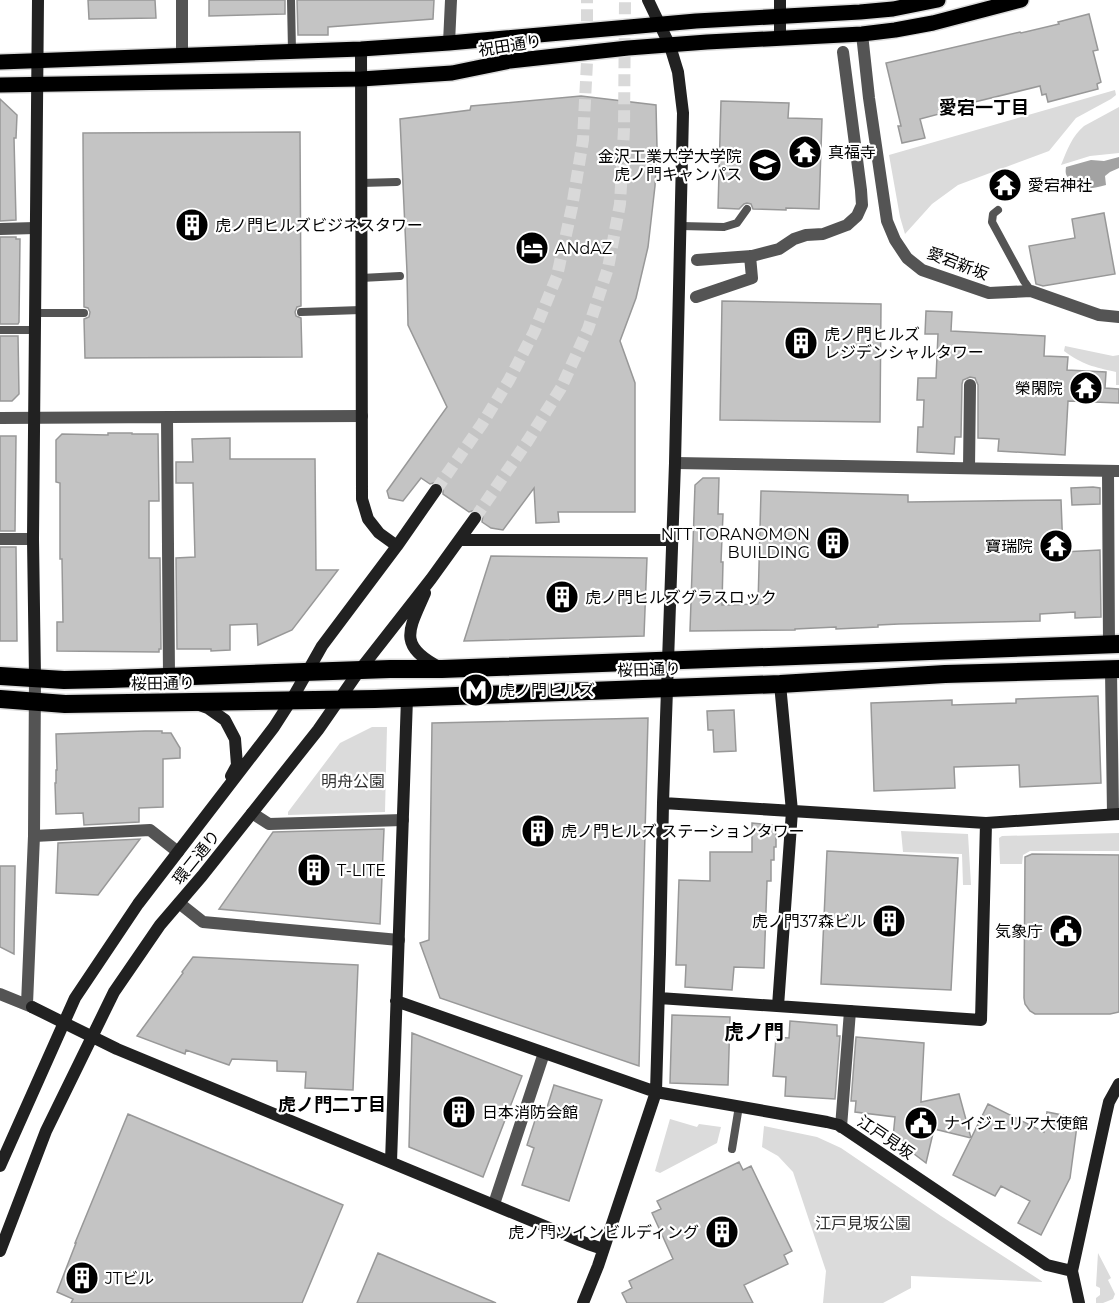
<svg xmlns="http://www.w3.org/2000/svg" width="1119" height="1303" font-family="Montserrat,'Noto Sans JP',sans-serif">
<rect width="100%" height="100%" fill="#fff"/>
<path fill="#dbdbdb" d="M1115 90 1116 95 1111 99 1076 118 1049 151 958 185 932 204 905 234 900 217 889 155Z
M1119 107V153L1090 156 1061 165C1067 150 1072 136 1084 126Z
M1065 346 1113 356 1119 355V385H1116V372C1094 367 1083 365 1064 351Z
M372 727H387L385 812 288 815V812L340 743Z
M901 831 968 834 971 885H963L962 854 903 852Z
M1119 833V851H1030L1023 855 1022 864H1000L999 838 1002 836Z
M670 1119 697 1127 699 1124 721 1127 717 1143 660 1173 655 1171Z
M764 1126 817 1137 841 1148 941 1216 1043 1282 911 1276V1288L883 1303H823L826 1271 793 1172 778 1156 762 1147Z
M1098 1253 1111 1278 1108 1280 1115 1294 1113 1299 1103 1303H1096V1298L1100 1295V1288L1096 1286Z"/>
<path fill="#a2a2a2" d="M1119 157V168L1110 172 1105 176 1106 185C1091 189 1083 191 1071 180 1066 176 1065 174 1066 167L1091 160 1104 161Z"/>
<path fill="#c4c4c4" stroke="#989898" stroke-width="1.5" d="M88 0H155L156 18 89 19Z
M209 0H285V14L209 16Z
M297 0H434L433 19 328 27V35H298Z
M1089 14 1098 50 1093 51 1101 82 1097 84 1098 89 1048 102 1046 94 1042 95 1040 86 954 107V110L920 119 925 138 902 143 898 126H901L886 63 1020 32 1021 33 1059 24 1058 22Z
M581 96 656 105 657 147 655 186 648 247 636 298 620 341 635 383V512H558L559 522 536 523 534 488 503 530 491 528 482 522 483 515 480 512 475 510 469 512 443 494V486L437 482 430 484 421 478 403 501 389 498 387 491 447 407 408 325 407 272 400 119 470 110 471 106Z
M0 99 17 115 16 138H14L16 220 0 221Z
M721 101 789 103 788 118 822 119 819 209 786 208V210L753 209 751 204 747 203 744 204 739 209 718 208Z
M300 132 301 306 297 307 295 312 296 316 301 318 302 357 85 358 84 319 89 317 90 312 88 308 84 307 83 133Z
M1104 213 1115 274 1043 286 1036 284 1029 246 1075 238 1072 219Z
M0 237H16V239H20L19 322 18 324H0Z
M722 301 881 304 880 422 720 420Z
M926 311 952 312 951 331 1045 336 1044 356 1068 357 1067 370 1106 372 1105 388 1119 389V403L1068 401 1065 455 998 451 999 439 978 438V385L975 378 970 377 963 380 962 384 961 437H955L954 454 917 452 918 427H923L924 400H917L918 378H936L938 334H925Z
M0 336H18L19 394 12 401H0Z
M108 433H132V434H158L159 501H149V558H160L161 649H159V652L57 651V622H63L62 559H60V483L56 482V440L62 434 108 435Z
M0 436H16L15 531H0Z
M230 438V459H315L316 570H338L292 630 258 645 257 624 230 625V650L211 651V649H177L176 558 195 557 193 483H176V462H193L192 439Z
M703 478H719L718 514H723L721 562H723L722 605 758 604 761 491 908 495V502L1061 500 1063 552 1100 550 1101 617 1075 618V612L1040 614V621L899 624 878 625V627L836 629V627L795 629V630L690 631 695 485Z
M1093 487 1100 488V504L1072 505 1071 488Z
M0 547H16L17 641H0Z
M491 556 647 558 644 636 464 641Z
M1098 696 1101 783 1020 787 1019 765 954 767 955 788 874 791 871 703 952 700V705L1016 703V699Z
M734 710 736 751 714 752 713 730H708L707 711Z
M648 718 639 1066 440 998 420 943 429 940 432 723Z
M145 731H162V733H171L180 748V758L163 759V807L139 808V822L84 825 83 813 56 814 55 783H56V770H57L56 734Z
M752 823 772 825 776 830V847H774V860H771V881H767L764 968 734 967 732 990 685 987 686 965H676L679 880 710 881V852H752Z
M384 829 380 924 219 909 273 832Z
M140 839 98 895 56 893 58 843Z
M827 851 958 858 951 990 821 984Z
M1032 854 1119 855V1012L1110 1014H1035L1030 1011 1025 1004 1024 998 1025 857Z
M0 866H15L14 954 0 947Z
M193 957 358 965 353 1090 305 1088 306 1072 277 1071V1061L232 1059 229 1065 186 1050 185 1054 137 1036 183 973 182 972Z
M672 1015 730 1017 728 1085 670 1083Z
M790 1021 837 1025V1036H840L835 1099 785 1096 786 1077 773 1076 776 1037 789 1038Z
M412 1033 522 1076 483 1177 409 1147Z
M856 1037 924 1043 921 1102 959 1094 971 1138 934 1129 926 1163 893 1138 895 1117 855 1112 856 1101H851Z
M554 1085 602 1100 569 1201 522 1185 534 1148 527 1145 538 1111 545 1114Z
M988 1104 1044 1132 1047 1112 1078 1118 1070 1178 1041 1235 1018 1223 1030 1201 1001 1186 995 1196 953 1175Z
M128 1114 343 1205 302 1303H71L73 1299 57 1292 76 1243H75Z
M739 1162 743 1170 751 1166 792 1251 784 1255 788 1264 744 1285 753 1303H627L622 1293 632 1288 629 1281 673 1259 652 1213 661 1209 657 1201Z
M378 1253 496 1303H357Z"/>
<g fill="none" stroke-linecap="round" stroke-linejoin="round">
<path stroke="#d9d9d9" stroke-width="12" stroke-dasharray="12 6" stroke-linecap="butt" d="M436 490 482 424 509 380 534 332 557 276 572 207 583 140 587 62V0
M475 518 527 442 561 388 588 329 608 268 620 204 624 129 625 0"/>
<defs>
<path id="primary" d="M0 62 361 49 449 43 696 21 860 12 893 9 938 0
M0 85 361 79 452 73 510 61 628 48 707 42 862 34 895 30 933 23 1021 0"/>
<path id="highway" d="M0 676 64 680 110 679 390 669H442L1119 644
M0 699 65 704 375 699 780 684 945 674 1119 669"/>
</defs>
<use href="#primary" stroke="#dbdbdb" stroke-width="18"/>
<use href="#highway" stroke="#dbdbdb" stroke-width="21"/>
<path stroke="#545454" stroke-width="8" d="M291 0 292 51
M361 183 397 182
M998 210 993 214 992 222 1024 281 1031 291
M681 226 724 227 737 223 747 209
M361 278 400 276
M301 312 361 310
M35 313H84
M0 330H35
M732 1149 739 1106"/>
<path stroke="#545454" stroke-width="12" d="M862 34 869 98 887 221 895 240 907 258 922 270 989 293 1031 291 1099 315 1119 317
M449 43 451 0
M182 56V0
M0 229 35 228
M697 260 752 256 779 249 794 239 806 235 823 234 847 225 857 216 862 205 861 190 843 52
M696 297 752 278 750 256
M167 417 169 676
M0 418 362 416
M675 463 1119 471
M969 468 970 385
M1108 471 1109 644
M0 539H33
M1111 670 1113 814
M252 813 269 824 403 820
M34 836 150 830 178 852
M179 903 203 922 399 940
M0 994 32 1007
M27 1004 34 836 35 678
M841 1127 850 1011
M494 1204 544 1053"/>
<path stroke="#212121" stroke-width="12" d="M780 38V0
M361 49 362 499 368 519 379 533 397 546
M459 540H673
M425 593C409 630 397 645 439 667
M35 678 33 539 38 0
M197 704 208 708 225 720 235 739 237 765 231 776
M663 803 986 823 1119 814
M659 998 981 1020 986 823
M396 1001 656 1092 827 1122 839 1125 1047 1265 1072 1271
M778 1006 792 811 780 684
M32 1007 117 1049 588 1244 603 1249
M391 1162 407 698
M0 1166 75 998 138 904 274 727 292 699 322 646 397 546 436 490
M0 1251 46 1131 114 992 160 925 202 876 318 730 359 671 431 579 475 518
M583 1303 598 1266 656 1092 660 954 663 803 675 463 683 113 678 72 670 46 648 0
M1079 1303 1072 1271 1106 1115 1109 1102 1119 1084"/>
<use href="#primary" stroke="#000" stroke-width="15"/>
<use href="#highway" stroke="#000" stroke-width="18"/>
</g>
<defs>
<symbol id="temple-disc" viewBox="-11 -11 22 22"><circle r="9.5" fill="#000" stroke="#fff"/><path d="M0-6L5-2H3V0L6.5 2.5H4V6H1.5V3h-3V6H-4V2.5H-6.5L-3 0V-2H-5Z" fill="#fff"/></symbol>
<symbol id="university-disc" viewBox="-11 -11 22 22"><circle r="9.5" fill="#000" stroke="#fff"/><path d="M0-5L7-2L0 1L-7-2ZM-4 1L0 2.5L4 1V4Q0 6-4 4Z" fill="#fff"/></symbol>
<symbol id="building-disc" viewBox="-11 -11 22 22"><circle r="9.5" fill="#000" stroke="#fff"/><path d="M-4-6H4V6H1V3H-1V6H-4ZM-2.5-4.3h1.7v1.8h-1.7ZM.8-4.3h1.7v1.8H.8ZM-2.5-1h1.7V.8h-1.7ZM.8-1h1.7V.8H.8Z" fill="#fff"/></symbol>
<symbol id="hotel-disc" viewBox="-11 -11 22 22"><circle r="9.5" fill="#000" stroke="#fff"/><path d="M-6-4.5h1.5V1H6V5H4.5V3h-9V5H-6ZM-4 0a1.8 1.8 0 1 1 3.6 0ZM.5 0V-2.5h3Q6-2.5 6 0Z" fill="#fff"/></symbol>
<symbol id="metro-disc" viewBox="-11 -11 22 22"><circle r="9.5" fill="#000" stroke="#fff"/><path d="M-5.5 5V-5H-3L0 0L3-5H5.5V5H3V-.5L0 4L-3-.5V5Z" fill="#fff"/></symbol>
<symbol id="civic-disc" viewBox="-11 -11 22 22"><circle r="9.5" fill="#000" stroke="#fff"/><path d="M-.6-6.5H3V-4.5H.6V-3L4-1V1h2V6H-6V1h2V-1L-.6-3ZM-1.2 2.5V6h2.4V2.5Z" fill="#fff"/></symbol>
</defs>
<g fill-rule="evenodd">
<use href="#temple-disc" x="786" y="133" width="38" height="38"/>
<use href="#university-disc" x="746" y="146" width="38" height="38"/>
<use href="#temple-disc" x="986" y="166" width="38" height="38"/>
<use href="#building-disc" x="173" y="206" width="38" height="38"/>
<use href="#hotel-disc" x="513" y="229" width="38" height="38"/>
<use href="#building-disc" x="782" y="324" width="38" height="38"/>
<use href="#temple-disc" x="1067" y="369" width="38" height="38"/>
<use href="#building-disc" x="814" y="524" width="38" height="38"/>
<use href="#temple-disc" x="1037" y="527" width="38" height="38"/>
<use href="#building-disc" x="543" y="578" width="38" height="38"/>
<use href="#metro-disc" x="457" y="671" width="38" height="38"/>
<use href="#building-disc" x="519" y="812" width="38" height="38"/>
<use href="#building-disc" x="295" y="851" width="38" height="38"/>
<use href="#building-disc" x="870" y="902" width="38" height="38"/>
<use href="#civic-disc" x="1047" y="912" width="38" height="38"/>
<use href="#building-disc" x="440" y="1093" width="38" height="38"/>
<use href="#civic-disc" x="902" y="1104" width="38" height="38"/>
<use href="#building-disc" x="703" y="1213" width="38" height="38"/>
<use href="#building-disc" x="63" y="1259" width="38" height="38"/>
</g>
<g text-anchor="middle" stroke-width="4.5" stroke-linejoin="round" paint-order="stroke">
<g font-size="16" fill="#000" stroke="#fff">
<text transform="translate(510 45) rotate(-9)" y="6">祝田通り</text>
<text transform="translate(958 263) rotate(21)" y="6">愛宕新坂</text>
<text transform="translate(649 669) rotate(-2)" y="6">桜田通り</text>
<text transform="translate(163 683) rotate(-1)" y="6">桜田通り</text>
<text transform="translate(196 857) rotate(-51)" y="6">環二通り</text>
<text transform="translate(886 1137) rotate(34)" y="6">江戸見坂</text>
</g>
<g font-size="16" fill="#000" stroke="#fff" text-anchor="start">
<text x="828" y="158">真福寺</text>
<text x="742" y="162" text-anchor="end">金沢工業大学大学院<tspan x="742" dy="18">虎ノ門キャンパス</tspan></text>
<text x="1028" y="191">愛宕神社</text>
<text x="215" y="231">虎ノ門ヒルズビジネスタワー</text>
<text x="555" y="254">ANdAZ</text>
<text x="824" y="340">虎ノ門ヒルズ<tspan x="824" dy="18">レジデンシャルタワー</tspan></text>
<text x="1063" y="394" text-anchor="end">榮閑院</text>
<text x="810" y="540" text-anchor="end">NTT TORANOMON<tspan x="810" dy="18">BUILDING</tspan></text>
<text x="1033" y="552" text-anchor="end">寶瑞院</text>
<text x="585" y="603">虎ノ門ヒルズグラスロック</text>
<text x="499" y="696">虎ノ門ヒルズ</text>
<text x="561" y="837">虎ノ門ヒルズ ステーションタワー</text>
<text x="337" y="876">T-LITE</text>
<text x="866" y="927" text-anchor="end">虎ノ門37森ビル</text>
<text x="1043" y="937" text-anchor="end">気象庁</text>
<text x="482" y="1118">日本消防会館</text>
<text x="944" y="1129">ナイジェリア大使館</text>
<text x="699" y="1238" text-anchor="end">虎ノ門ツインビルディング</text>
<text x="105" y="1284">JTビル</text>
</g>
<g font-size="16" fill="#323232" stroke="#fff">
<text x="353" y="787">明舟公園</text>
<text x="863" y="1229">江戸見坂公園</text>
</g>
<g font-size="18" font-weight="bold" fill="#000" stroke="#fff">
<text x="984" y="114">愛宕一丁目</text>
<text x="332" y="1111">虎ノ門二丁目</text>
</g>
<g font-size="20" font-weight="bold" fill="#000" stroke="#fff">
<text x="754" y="1039">虎ノ門</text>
</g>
</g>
</svg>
